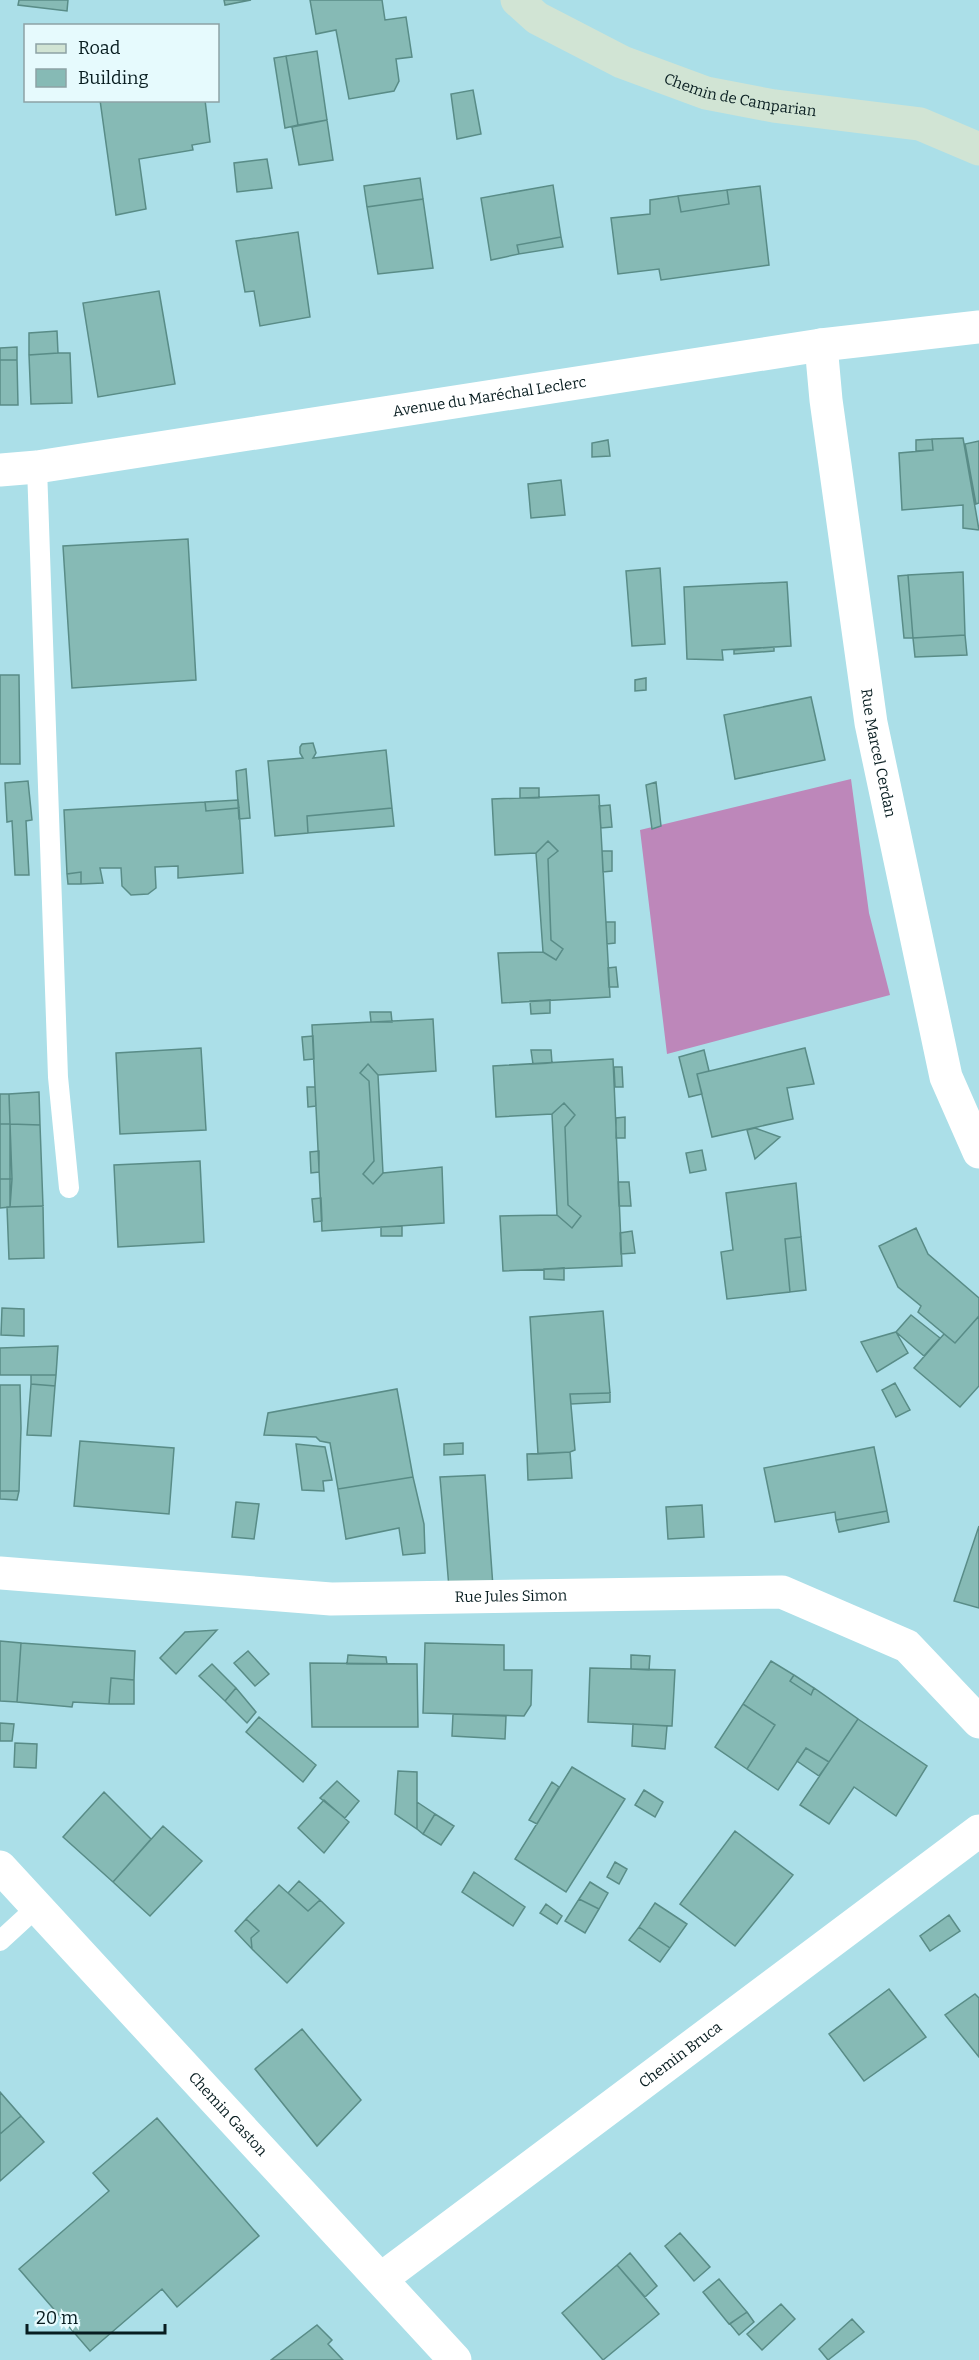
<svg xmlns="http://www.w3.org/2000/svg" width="979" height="2360" font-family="Bitter,serif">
<rect width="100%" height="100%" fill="#abdfe8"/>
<path fill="#bd87ba" d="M851 779 869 913 890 995 667 1054 640 830Z"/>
<path fill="#86bab5" stroke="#598c87" stroke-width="1.5" d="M19 0H68L67 11 18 5Z
M224 0H251L225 5Z
M310 0H382L385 20 406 17 412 57 396 59 399 81 394 91 349 99 336 30 316 34Z
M317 51 327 120 298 125 286 56Z
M286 56 298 125 285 128 274 58Z
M473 90 481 134 457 139 451 94Z
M100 100H205L210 142 192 145 193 150 139 159 146 209 116 215Z
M327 120 333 160 299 165 292 127Z
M267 159 272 188 237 192 234 163Z
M420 178 423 199 367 207 364 186Z
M553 185 561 237 517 245 519 254 491 260 481 198Z
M760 186 769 265 661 280 659 269 618 274 611 218 650 214V200L678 196 681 212 729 204 727 190Z
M727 190 729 204 681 212 678 196Z
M423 199 433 268 378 274 367 207Z
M298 232 310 317 260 326 254 291 245 292 236 241Z
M561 237 563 247 519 254 517 245Z
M159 291 175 384 98 397 83 303Z
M57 331 58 353 29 355V333Z
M17 347V360H0V348Z
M58 353H70L72 403 31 404 29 355Z
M0 360H17L18 405H0Z
M963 438 979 530 963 528V505L902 510 899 453 933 450 932 439Z
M932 439 933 450 916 451V440Z
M608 440 610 456 592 457V443Z
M979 441V503L976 504 965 444Z
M561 480 565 515 531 518 528 484Z
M188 539 196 680 72 688 63 546Z
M660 568 665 644 632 646 626 571Z
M963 572 965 635 913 638 908 575Z
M908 575 913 638H904L898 576Z
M787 582 791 646 722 650 723 660 687 659 684 587Z
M965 635 967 655 915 657 913 638Z
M774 647V651L734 654V650Z
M0 675H19L20 764H0Z
M646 678V690L635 691V680Z
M811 697 825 760 735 779 724 715Z
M313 743 316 753 313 758 386 750 392 808 307 816 308 833 275 836 268 761 303 758 300 753V747L302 744Z
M246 769 250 818 239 819 236 771Z
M28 781 32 820 26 821 29 875H15L12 821 7 822 5 783Z
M656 782 661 826 652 829 646 785Z
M520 788H539V798H520Z
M599 795 610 997 502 1003 498 953 543 952 556 960 563 949 551 940 548 859 558 851 548 841 536 853 495 855 492 799Z
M238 800 239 808 206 811 205 802Z
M205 802 206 811 239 808 243 873 178 878V866L155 867 156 888 148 894 131 895 122 886 121 868H100L103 883 81 884V872L67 874 64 810Z
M610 805 612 827 601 828 599 806Z
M392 808 394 826 308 833 307 816Z
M548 841 558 851 548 859 551 940 563 949 556 960 543 952 536 853Z
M602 851H612V871L603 872Z
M81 872V884H68L67 874Z
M606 922H615V943L607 944Z
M616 967 618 987H609L608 968Z
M550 1000V1013L531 1014 530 1001Z
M370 1012H391L392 1022H371Z
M433 1019 436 1071 378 1075 368 1064 360 1073 369 1081 374 1161 363 1174 373 1184 383 1173 442 1167 444 1223 322 1231 312 1025Z
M313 1036 314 1059 304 1060 302 1037Z
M201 1048 206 1130 120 1134 116 1053Z
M805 1048 814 1084 787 1088 793 1119 712 1137 697 1074Z
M531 1050H551L552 1063 533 1064Z
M704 1050 709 1071 697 1074 702 1094 689 1097 679 1057Z
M613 1059 622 1266 503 1271 500 1216 557 1215 572 1228 581 1216 568 1205 565 1127 575 1115 564 1103 552 1114 496 1117 493 1066Z
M368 1064 378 1075 383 1173 373 1184 363 1174 374 1161 369 1081 360 1073Z
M614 1067H622L623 1087H615Z
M307 1087H315L316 1106 308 1107Z
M39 1092 40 1125 10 1124 9 1094Z
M0 1094H9L10 1124H0Z
M564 1103 575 1115 565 1127 568 1205 581 1216 572 1228 557 1215 552 1114Z
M625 1117V1138H616V1118Z
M0 1124H10L12 1179H0Z
M10 1124 40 1125 43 1206 10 1207Z
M755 1128 780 1137 755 1159 747 1130Z
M702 1150 706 1170 690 1173 686 1153Z
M319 1151V1172L311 1173 310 1152Z
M200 1161 204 1242 118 1247 114 1165Z
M0 1179H12L10 1207 0 1208Z
M618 1182H629L631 1206H619Z
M796 1183 801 1237 785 1239 790 1292 727 1299 721 1252 733 1250 726 1193Z
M321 1198 322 1221 314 1222 312 1199Z
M43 1206 44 1258 9 1259 7 1207Z
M402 1226V1236H381V1227Z
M916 1228 928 1254 979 1298V1316L955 1343 918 1312 921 1306 898 1287 879 1246Z
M632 1231 635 1253 621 1254 620 1233Z
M801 1237 806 1290 790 1292 785 1239Z
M564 1268V1280L544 1279V1269Z
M2 1308 24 1309V1336L1 1335Z
M603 1311 610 1393 570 1394 575 1450 570 1452 538 1454 530 1317Z
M911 1315 940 1338 924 1356 896 1332Z
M979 1316V1386L960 1407 914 1368 944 1334 955 1343Z
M896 1332 908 1353 877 1372 861 1342Z
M58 1346 56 1375H0V1348Z
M31 1375H56L55 1386 31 1384Z
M895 1383 910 1410 896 1417 882 1390Z
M31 1384 55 1386 51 1436 27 1435Z
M0 1385H20L21 1428 19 1491H0Z
M397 1389 413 1477 338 1489 330 1443 320 1441 316 1437 264 1435 268 1413Z
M610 1393V1402L571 1404 570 1394Z
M80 1441 174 1448 169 1514 74 1506Z
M463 1443V1454L444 1455V1444Z
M296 1444 325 1447 332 1480 323 1481 324 1491 302 1490Z
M874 1447 887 1511 836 1520 835 1512 775 1522 764 1468Z
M570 1452 572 1478 528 1480 527 1454Z
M485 1475 493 1587 449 1588 440 1477Z
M413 1477 424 1524 425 1553 403 1555 399 1528 346 1539 338 1489Z
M0 1491H19L17 1500 0 1499Z
M236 1502 259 1504 254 1539 232 1537Z
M702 1505 704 1537 668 1539 666 1507Z
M887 1511 889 1522 839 1532 836 1520Z
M979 1526V1608L954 1601Z
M217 1630 176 1674 160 1658 185 1632Z
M0 1641 21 1643 17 1702 0 1701Z
M21 1643 135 1651 134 1680 111 1678 109 1704 73 1702 72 1707 17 1702Z
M425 1643 504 1645V1670H532L531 1705 524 1716 423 1713Z
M248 1651 269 1674 255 1686 234 1663Z
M348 1655 386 1657 387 1664H347Z
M631 1655 650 1656 649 1670 631 1669Z
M771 1661 794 1675 790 1681 811 1695 814 1688 858 1719 829 1762 806 1748 778 1790 747 1769 775 1725 743 1704Z
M310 1663 417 1664 418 1727H312Z
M212 1664 236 1688 225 1701 199 1676Z
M590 1668 675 1670 672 1726 588 1722Z
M794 1675 814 1688 811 1695 790 1681Z
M111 1678 134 1680V1704H109Z
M236 1688 256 1712 247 1723 225 1701Z
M743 1704 775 1725 747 1769 715 1747Z
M453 1714 506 1716 505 1739 452 1736Z
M259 1717 316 1765 303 1782 246 1732Z
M858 1719 927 1766 896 1816 854 1787 829 1824 800 1805Z
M0 1723 14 1724 12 1741H0Z
M633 1724 667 1726 665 1749 632 1746Z
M15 1743 37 1744 36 1768 14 1767Z
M806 1748 829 1762 819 1776 797 1761Z
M572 1767 625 1799 566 1892 515 1859Z
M398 1771 417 1772V1829L395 1814Z
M337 1781 359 1801 345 1818 320 1798Z
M552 1782 559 1787 537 1824 529 1820Z
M644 1790 663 1802 655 1817 635 1805Z
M104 1792 151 1839 113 1882 63 1837Z
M324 1800 349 1822 324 1853 298 1828Z
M417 1802 435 1814 423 1834 417 1829Z
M435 1814 454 1826 441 1845 423 1834Z
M163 1826 202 1861 150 1916 113 1882Z
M735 1831 793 1875 735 1946 680 1904Z
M615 1862 627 1869 619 1884 607 1877Z
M474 1872 525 1907 513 1926 462 1892Z
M299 1881 320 1900 308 1911 288 1893Z
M590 1882 608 1893 599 1909 579 1899Z
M279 1885 308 1911 320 1900 344 1923 287 1983 252 1949 251 1938 259 1931 246 1919Z
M579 1899 599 1909 585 1933 565 1921Z
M655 1903 687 1924 670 1948 639 1927Z
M546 1904 562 1916 557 1924 540 1913Z
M949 1915 960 1931 930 1951 920 1936Z
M246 1919 259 1931 251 1938 252 1949 235 1931Z
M639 1927 670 1948 660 1962 629 1940Z
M889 1989 926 2037 864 2081 829 2034Z
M975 1994 979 1998V2057L945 2015Z
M302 2029 361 2100 317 2146 255 2069Z
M0 2092 21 2116 0 2134Z
M21 2116 44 2142 0 2181V2134Z
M157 2118 259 2236 177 2307 162 2289 90 2351 19 2269 109 2191 93 2173Z
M680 2233 710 2267 694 2281 665 2246Z
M630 2253 657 2286 645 2297 617 2265Z
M617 2265 659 2314 603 2360 562 2313Z
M719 2279 747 2312 729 2324 703 2292Z
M781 2304 795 2319 762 2350 747 2334Z
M747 2312 754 2322 739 2335 730 2324Z
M852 2319 864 2332 828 2360 819 2349Z
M317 2325 332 2340 328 2344 343 2360H271Z"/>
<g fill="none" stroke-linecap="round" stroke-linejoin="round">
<path stroke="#fff" stroke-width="20" d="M37 467 58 1077 69 1188
M0 1941 37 1907"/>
<g stroke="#fff" stroke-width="33">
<path id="s1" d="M821 345 826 400 871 723 946 1077 979 1152"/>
<path id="s2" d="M0 470 37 467 821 345 979 327"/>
<path id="s3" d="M0 1573 331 1599 782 1592 907 1646 979 1722"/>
<path id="s4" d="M381 2279 979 1831"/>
</g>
<path stroke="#fff" stroke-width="33" id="s5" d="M0 1867 455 2360"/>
<path stroke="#d1e4d4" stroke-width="33" id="s6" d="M517 0 537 18 622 62 706 93 774 106 920 124 979 149"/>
</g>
<g text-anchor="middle" stroke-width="5" stroke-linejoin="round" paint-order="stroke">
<g font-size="15" fill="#081d20" stroke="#e6fafd">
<text dy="5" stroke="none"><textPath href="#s6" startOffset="246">Chemin de Camparian</textPath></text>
<text dy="5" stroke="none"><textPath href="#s2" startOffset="495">Avenue du Maréchal Leclerc</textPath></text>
<text dy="5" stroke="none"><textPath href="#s1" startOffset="412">Rue Marcel Cerdan</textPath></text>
<text dy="5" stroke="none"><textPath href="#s3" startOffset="512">Rue Jules Simon</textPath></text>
<text dy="5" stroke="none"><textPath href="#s4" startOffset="374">Chemin Bruca</textPath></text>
<text dy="5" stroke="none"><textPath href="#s5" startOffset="336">Chemin Gaston</textPath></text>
</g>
</g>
<rect x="24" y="24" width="195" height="78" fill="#e6fafd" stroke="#8da2a5" stroke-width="1.5"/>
<rect x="36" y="44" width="30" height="9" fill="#d1e4d4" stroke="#8da2a5" stroke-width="1.5"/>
<text x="78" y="54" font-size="18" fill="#081d20">Road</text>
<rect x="36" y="69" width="30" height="18" fill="#86bab5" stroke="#8da2a5" stroke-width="1.5"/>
<text x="78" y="84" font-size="18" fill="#081d20">Building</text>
<path d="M27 2324v9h138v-9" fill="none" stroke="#081d20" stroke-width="3"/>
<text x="36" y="2324" font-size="18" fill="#081d20" stroke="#e6fafd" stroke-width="4.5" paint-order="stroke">20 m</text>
</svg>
